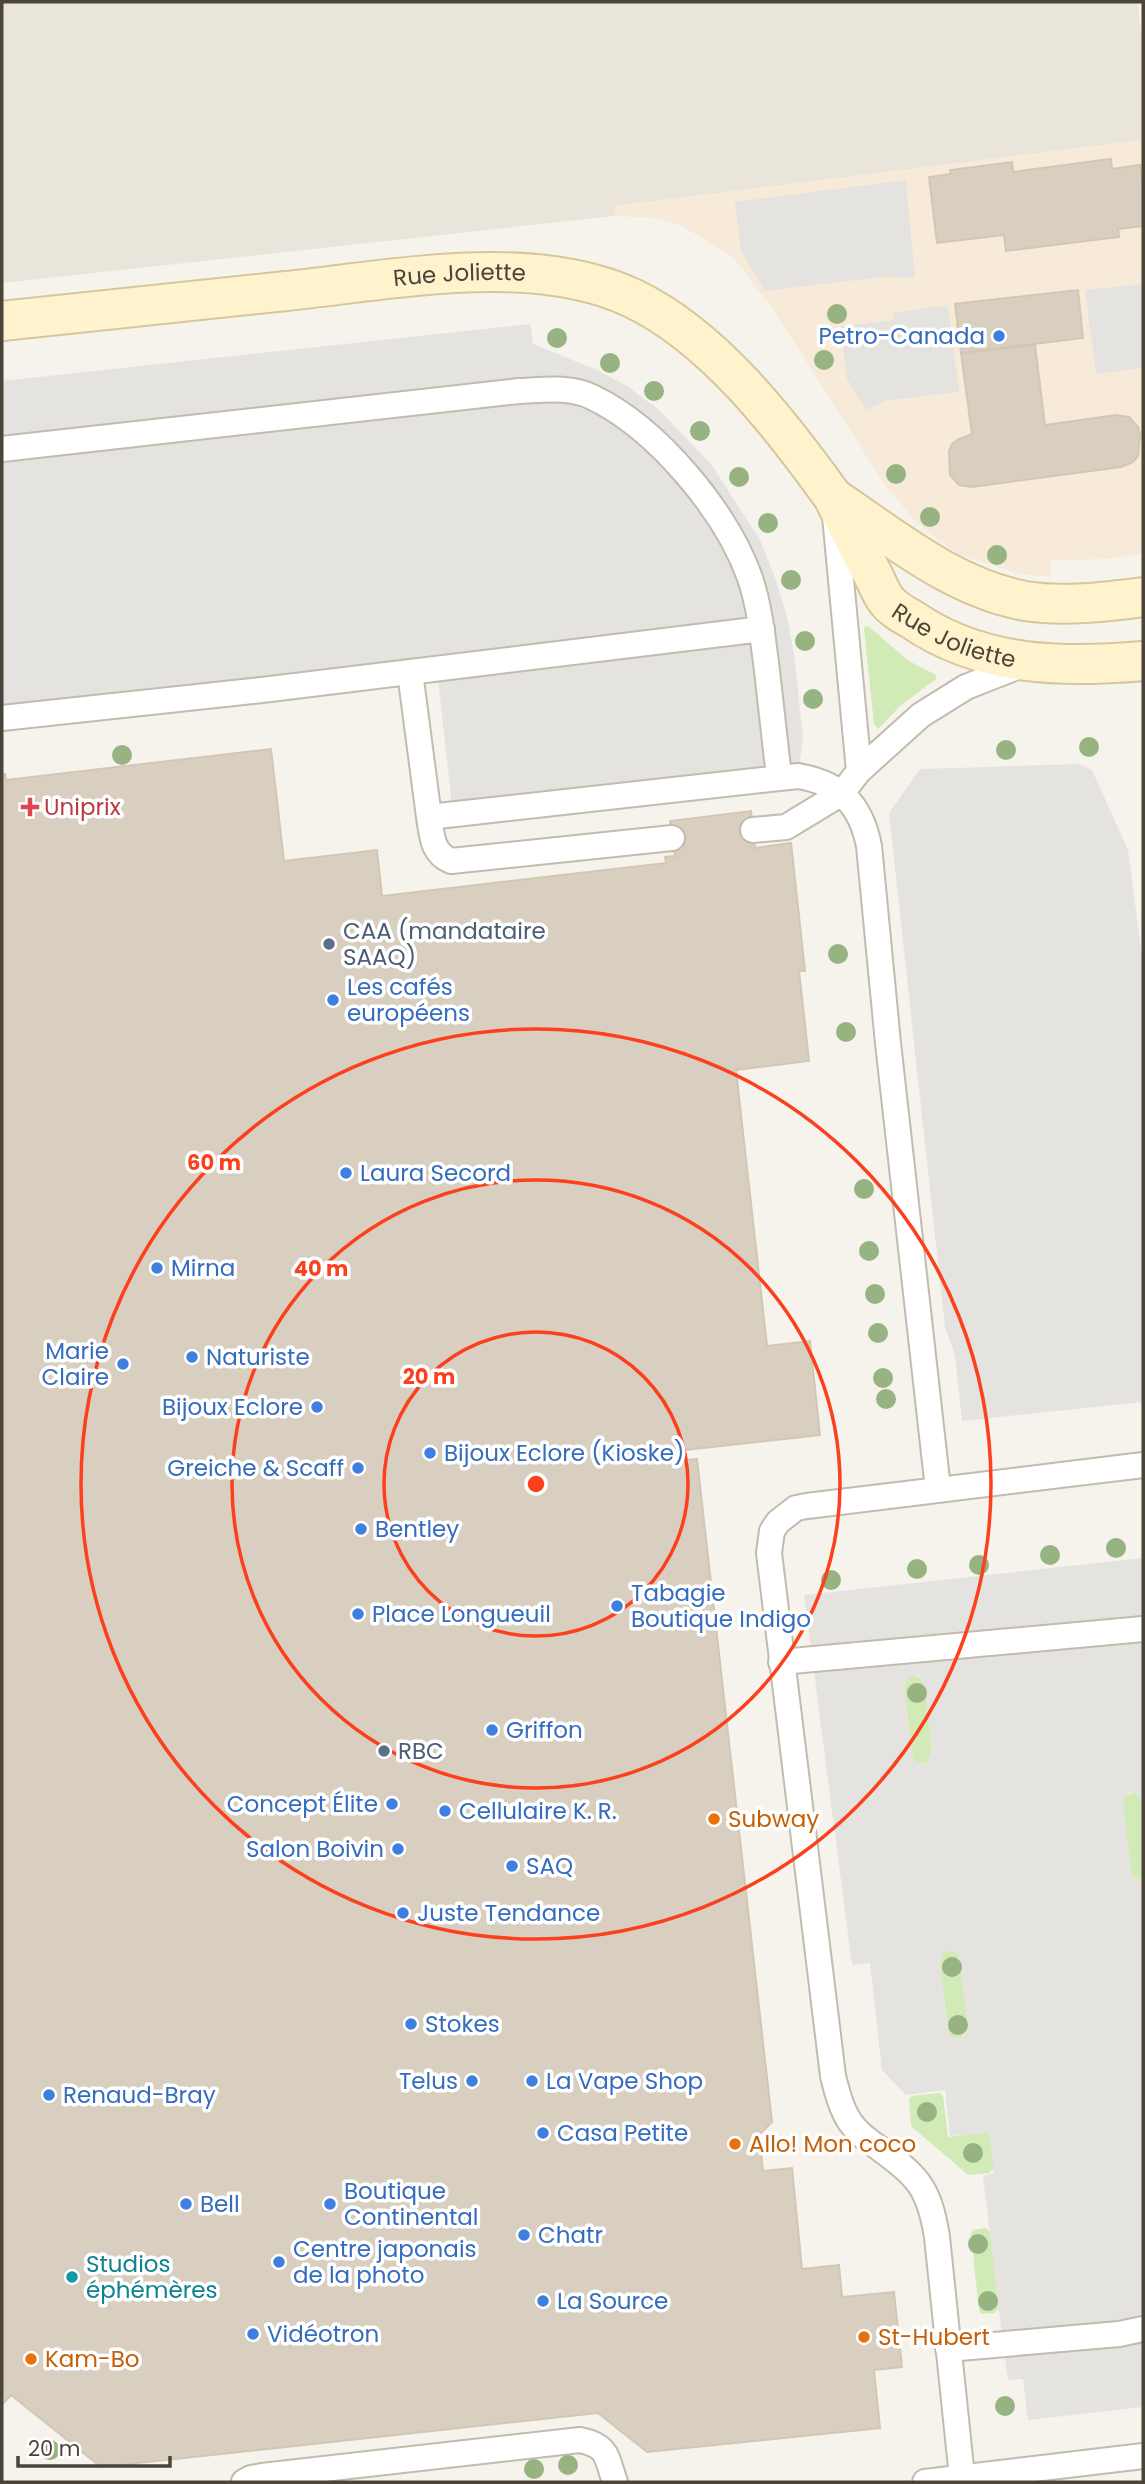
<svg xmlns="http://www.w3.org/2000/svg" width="1145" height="2484" font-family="Poppins,sans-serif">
<rect width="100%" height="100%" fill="#f6f3ec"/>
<path fill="#eae5da" d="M2 2H1138L1143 58V140L616 206 614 216 2 283Z"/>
<path fill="#f7ead8" d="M1143 140V554L1106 559 1051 560 1050 577 1019 574 959 554 935 538 914 520 883 482 773 309 733 257 682 226 656 218 614 216 616 206Z"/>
<path fill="#d2eab5" d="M868 626 909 661 936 675V679L900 706 878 729 874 724 864 630V627Z
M911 1675C920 1675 922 1679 925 1687L932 1750 927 1763 921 1764 915 1761 912 1753 904 1685Z
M1136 1792 1141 1797 1143 1804V1880L1133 1878 1131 1871 1123 1808 1125 1796Z
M947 1951H953L958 1954 960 1962 968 2026 962 2038 951 2037 948 2029 940 1966 943 1954Z
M939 2093 943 2096 948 2137 989 2132 994 2168 989 2173 968 2175 911 2126 909 2100 912 2096Z
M986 2228 990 2232 999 2309 994 2313 982 2314 979 2311 971 2234 973 2230Z"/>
<path fill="#e5e3e0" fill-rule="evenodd" d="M906 180 915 278 882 277 765 291 741 251 735 202Z
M1143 284V368L1096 374 1085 290Z
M948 305 959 392 885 401 866 410 847 379 840 326 893 320V313Z
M530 324 533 344 597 370 627 386 659 410 711 464 760 540 776 580 787 617 794 655 803 738 798 776 453 814 437 669 2 718V381Z
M1079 764 1092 770 1128 850 1143 965V1402L962 1421 955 1355 945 1327 889 813 920 769Z
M1143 1558V1804L1136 1793H1130L1125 1796 1123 1808 1131 1871 1134 1878 1143 1880V2407L1028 2420 1023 2379 1008 2380 1003 2344 983 2176 994 2173 989 2133 950 2136 945 2090 906 2095 882 2070 870 1963 852 1965 804 1595ZM911 1675H917L922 1679 925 1687 932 1750 927 1763 921 1764 915 1761 912 1753 904 1685ZM947 1951H953L958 1954 960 1962 968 2026 963 2038 951 2037 948 2029 940 1966 943 1954Z"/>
<path fill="#d8cfc1" stroke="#d3c7b4" stroke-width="2" d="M1111 159 1112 169 1140 165 1143 190V226L1118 229 1119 237 1006 251 1004 235 937 243 929 177 951 174 950 170 1012 162 1013 172Z
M1078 290 1083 338 961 353 955 304Z
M1035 345 1045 425 1116 415 1129 417 1138 427 1140 434 1138 456 1133 462 1121 467 972 487 959 485 950 475 949 451 952 444 957 440 972 434 961 353Z
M271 749 284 861 377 850 382 896 666 863 665 857 675 856 670 821 751 811 755 848 791 843 805 971H799L809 1061 736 1070 767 1346 810 1341 820 1435 685 1450 686 1460 697 1459 772 2122 759 2135 763 2171 792 2168 802 2269 839 2265 842 2297 894 2292 902 2367 874 2370 880 2428 647 2452 598 2413 101 2467 11 2395 2 2405V774H5L6 780Z"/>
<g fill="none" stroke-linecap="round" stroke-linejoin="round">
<defs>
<path id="lane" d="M2 449 519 391C543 390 570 386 592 397 657 428 726 511 750 578 760 608 763 640 767 671 771 707 775 742 779 777
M835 516 859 771
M410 672 429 817 798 776C840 783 861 805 869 846L888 1043 938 1489
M2 718 262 690 762 629
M429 817C432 836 432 853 451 861L672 838
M753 830 786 827 842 793 859 771 921 715 966 687 1027 663
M781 1662 1143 1629
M948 2349 1119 2334 1143 2329
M962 2477 937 2237C929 2187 918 2177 879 2148 868 2141 858 2133 850 2122 841 2108 837 2092 833 2076L769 1553 772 1531 778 1522 796 1508 807 1506 1143 1465
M244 2482 251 2478 262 2476 580 2440C609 2446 606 2457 615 2482
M925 2482 1143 2456"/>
<g id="secondary">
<path id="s1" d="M2 321C97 311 192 301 286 291 393 280 532 251 632 298 713 336 782 426 833 497 846 523 859 548 872 573 877 582 881 594 887 601 893 609 904 615 913 620 981 667 1064 668 1143 661"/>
<path d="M837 500C895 539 954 588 1025 601 1063 607 1105 602 1143 597"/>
</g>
</defs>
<use href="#lane" stroke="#c2bbae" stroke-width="28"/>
<use href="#secondary" stroke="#d6c79b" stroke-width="42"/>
<use href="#lane" stroke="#fff" stroke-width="24"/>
<use href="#secondary" stroke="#fff3cd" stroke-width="38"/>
</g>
<g fill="#97b381">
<circle cx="837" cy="314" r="10"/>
<circle cx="557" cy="338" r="10"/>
<circle cx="824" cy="360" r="10"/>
<circle cx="610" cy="363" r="10"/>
<circle cx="654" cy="391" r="10"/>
<circle cx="700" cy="431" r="10"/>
<circle cx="896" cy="474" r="10"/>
<circle cx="739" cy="477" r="10"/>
<circle cx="930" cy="517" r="10"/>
<circle cx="768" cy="523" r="10"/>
<circle cx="997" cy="555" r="10"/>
<circle cx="791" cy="580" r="10"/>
<circle cx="805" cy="641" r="10"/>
<circle cx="813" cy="699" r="10"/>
<circle cx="1089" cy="747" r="10"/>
<circle cx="1006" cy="750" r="10"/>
<circle cx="122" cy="755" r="10"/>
<circle cx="838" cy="954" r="10"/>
<circle cx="846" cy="1032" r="10"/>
<circle cx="864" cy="1189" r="10"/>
<circle cx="869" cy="1251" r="10"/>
<circle cx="875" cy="1294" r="10"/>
<circle cx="878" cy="1333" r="10"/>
<circle cx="883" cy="1378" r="10"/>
<circle cx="886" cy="1399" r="10"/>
<circle cx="1116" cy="1548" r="10"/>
<circle cx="1050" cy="1555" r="10"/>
<circle cx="979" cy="1565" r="10"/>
<circle cx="917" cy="1569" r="10"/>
<circle cx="831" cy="1580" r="10"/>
<circle cx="917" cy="1693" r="10"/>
<circle cx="952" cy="1967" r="10"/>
<circle cx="958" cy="2025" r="10"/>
<circle cx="927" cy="2112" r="10"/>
<circle cx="973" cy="2153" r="10"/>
<circle cx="978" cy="2244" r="10"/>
<circle cx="988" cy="2301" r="10"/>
<circle cx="1005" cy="2406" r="10"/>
<circle cx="50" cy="2450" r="10"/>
<circle cx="568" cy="2465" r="10"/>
<circle cx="534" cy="2469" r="10"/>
</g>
<g fill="none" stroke="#fc3f1d" stroke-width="3.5">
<circle cx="536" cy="1484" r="152"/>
<circle cx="536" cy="1484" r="304"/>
<circle cx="536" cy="1484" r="455"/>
</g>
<g fill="#3f7fe0" stroke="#fff" stroke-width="2.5">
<circle cx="999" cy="336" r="7"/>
<circle cx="333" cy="1000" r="7"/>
<circle cx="346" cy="1173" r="7"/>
<circle cx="157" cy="1268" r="7"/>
<circle cx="192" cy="1357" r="7"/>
<circle cx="123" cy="1364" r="7"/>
<circle cx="317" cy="1407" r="7"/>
<circle cx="430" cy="1453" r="7"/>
<circle cx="358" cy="1468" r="7"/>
<circle cx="361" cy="1529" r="7"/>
<circle cx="617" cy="1606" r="7"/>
<circle cx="358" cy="1614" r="7"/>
<circle cx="492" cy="1730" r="7"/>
<circle cx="392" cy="1804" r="7"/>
<circle cx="445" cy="1811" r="7"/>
<circle cx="398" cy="1849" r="7"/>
<circle cx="512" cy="1866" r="7"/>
<circle cx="403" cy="1913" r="7"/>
<circle cx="411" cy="2024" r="7"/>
<circle cx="472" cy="2081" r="7"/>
<circle cx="532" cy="2081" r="7"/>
<circle cx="49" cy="2095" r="7"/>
<circle cx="543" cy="2133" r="7"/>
<circle cx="186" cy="2204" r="7"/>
<circle cx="330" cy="2204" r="7"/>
<circle cx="524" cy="2235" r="7"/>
<circle cx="279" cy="2262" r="7"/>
<circle cx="543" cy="2301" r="7"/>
<circle cx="253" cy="2334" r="7"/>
</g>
<path fill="#e0444e" stroke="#fff" stroke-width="2.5" d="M26.5 796.5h7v7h7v7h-7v7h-7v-7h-7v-7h7z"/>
<g fill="#5c6f8a" stroke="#fff" stroke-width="2.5">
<circle cx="329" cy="944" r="7"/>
<circle cx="384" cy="1751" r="7"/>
</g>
<g fill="#e8710a" stroke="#fff" stroke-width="2.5">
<circle cx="714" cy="1819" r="7"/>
<circle cx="735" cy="2144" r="7"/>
<circle cx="864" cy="2337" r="7"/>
<circle cx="31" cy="2359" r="7"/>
</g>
<circle fill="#0f9aa8" stroke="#fff" stroke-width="2.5" cx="72" cy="2277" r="7"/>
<g text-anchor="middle" stroke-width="7" stroke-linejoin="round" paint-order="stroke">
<g font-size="23" fill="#4b4439" stroke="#fff">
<text dy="8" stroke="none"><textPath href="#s1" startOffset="460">Rue Joliette</textPath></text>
<text dy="8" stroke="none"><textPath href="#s1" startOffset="1116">Rue Joliette</textPath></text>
</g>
<g font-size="23" fill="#366cbe" stroke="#fff" text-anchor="start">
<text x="985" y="344" text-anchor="end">Petro-Canada</text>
<text x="347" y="995">Les cafés<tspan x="347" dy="26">européens</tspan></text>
<text x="360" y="1181">Laura Secord</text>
<text x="171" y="1276">Mirna</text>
<text x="109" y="1359" text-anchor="end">Marie<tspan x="109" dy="26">Claire</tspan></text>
<text x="206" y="1365">Naturiste</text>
<text x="303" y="1415" text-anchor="end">Bijoux Eclore</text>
<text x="444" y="1461">Bijoux Eclore (Kioske)</text>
<text x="344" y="1476" text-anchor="end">Greiche &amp; Scaff</text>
<text x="375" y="1537">Bentley</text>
<text x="631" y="1601">Tabagie<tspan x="631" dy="26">Boutique Indigo</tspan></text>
<text x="372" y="1622">Place Longueuil</text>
<text x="506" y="1738">Griffon</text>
<text x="378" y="1812" text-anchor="end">Concept Élite</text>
<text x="459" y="1819">Cellulaire K. R.</text>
<text x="384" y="1857" text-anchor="end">Salon Boivin</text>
<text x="526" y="1874">SAQ</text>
<text x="417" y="1921">Juste Tendance</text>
<text x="425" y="2032">Stokes</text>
<text x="458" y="2089" text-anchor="end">Telus</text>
<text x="546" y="2089">La Vape Shop</text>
<text x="63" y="2103">Renaud-Bray</text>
<text x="557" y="2141">Casa Petite</text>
<text x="344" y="2199">Boutique<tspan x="344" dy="26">Continental</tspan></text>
<text x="200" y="2212">Bell</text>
<text x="538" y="2243">Chatr</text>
<text x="293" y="2257">Centre japonais<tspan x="293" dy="26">de la photo</tspan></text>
<text x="557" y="2309">La Source</text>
<text x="267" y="2342">Vidéotron</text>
</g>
<g font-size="23" fill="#be3a42" stroke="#fff" text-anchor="start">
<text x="44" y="815">Uniprix</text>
</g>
<g font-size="23" fill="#4e5e75" stroke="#fff" text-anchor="start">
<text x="343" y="939">CAA (mandataire<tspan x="343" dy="26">SAAQ)</tspan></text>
<text x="398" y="1759">RBC</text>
</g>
<g font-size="23" fill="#c56008" stroke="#fff" text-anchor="start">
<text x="728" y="1827">Subway</text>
<text x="749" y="2152">Allo! Mon coco</text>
<text x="878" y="2345">St-Hubert</text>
<text x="45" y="2367">Kam-Bo</text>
</g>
<g font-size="23" fill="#0d838f" stroke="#fff" text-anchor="start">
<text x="86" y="2272">Studios<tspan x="86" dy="26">éphémères</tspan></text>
</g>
</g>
<circle cx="536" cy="1484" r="10" fill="#fc3f1d" stroke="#fff" stroke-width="3.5"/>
<g font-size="21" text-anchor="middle" font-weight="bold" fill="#fc3f1d" stroke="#fff" stroke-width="7" stroke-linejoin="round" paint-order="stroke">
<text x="214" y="1170">60 m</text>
<text x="321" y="1276">40 m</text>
<text x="429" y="1384">20 m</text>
</g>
<rect width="1145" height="2484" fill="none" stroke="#4b4439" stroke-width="7"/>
<path d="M18 2456v10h152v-10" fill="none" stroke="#4b4439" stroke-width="3.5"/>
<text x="28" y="2456" font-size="21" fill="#4b4439" stroke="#ffffff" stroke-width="5" paint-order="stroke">20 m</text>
</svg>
